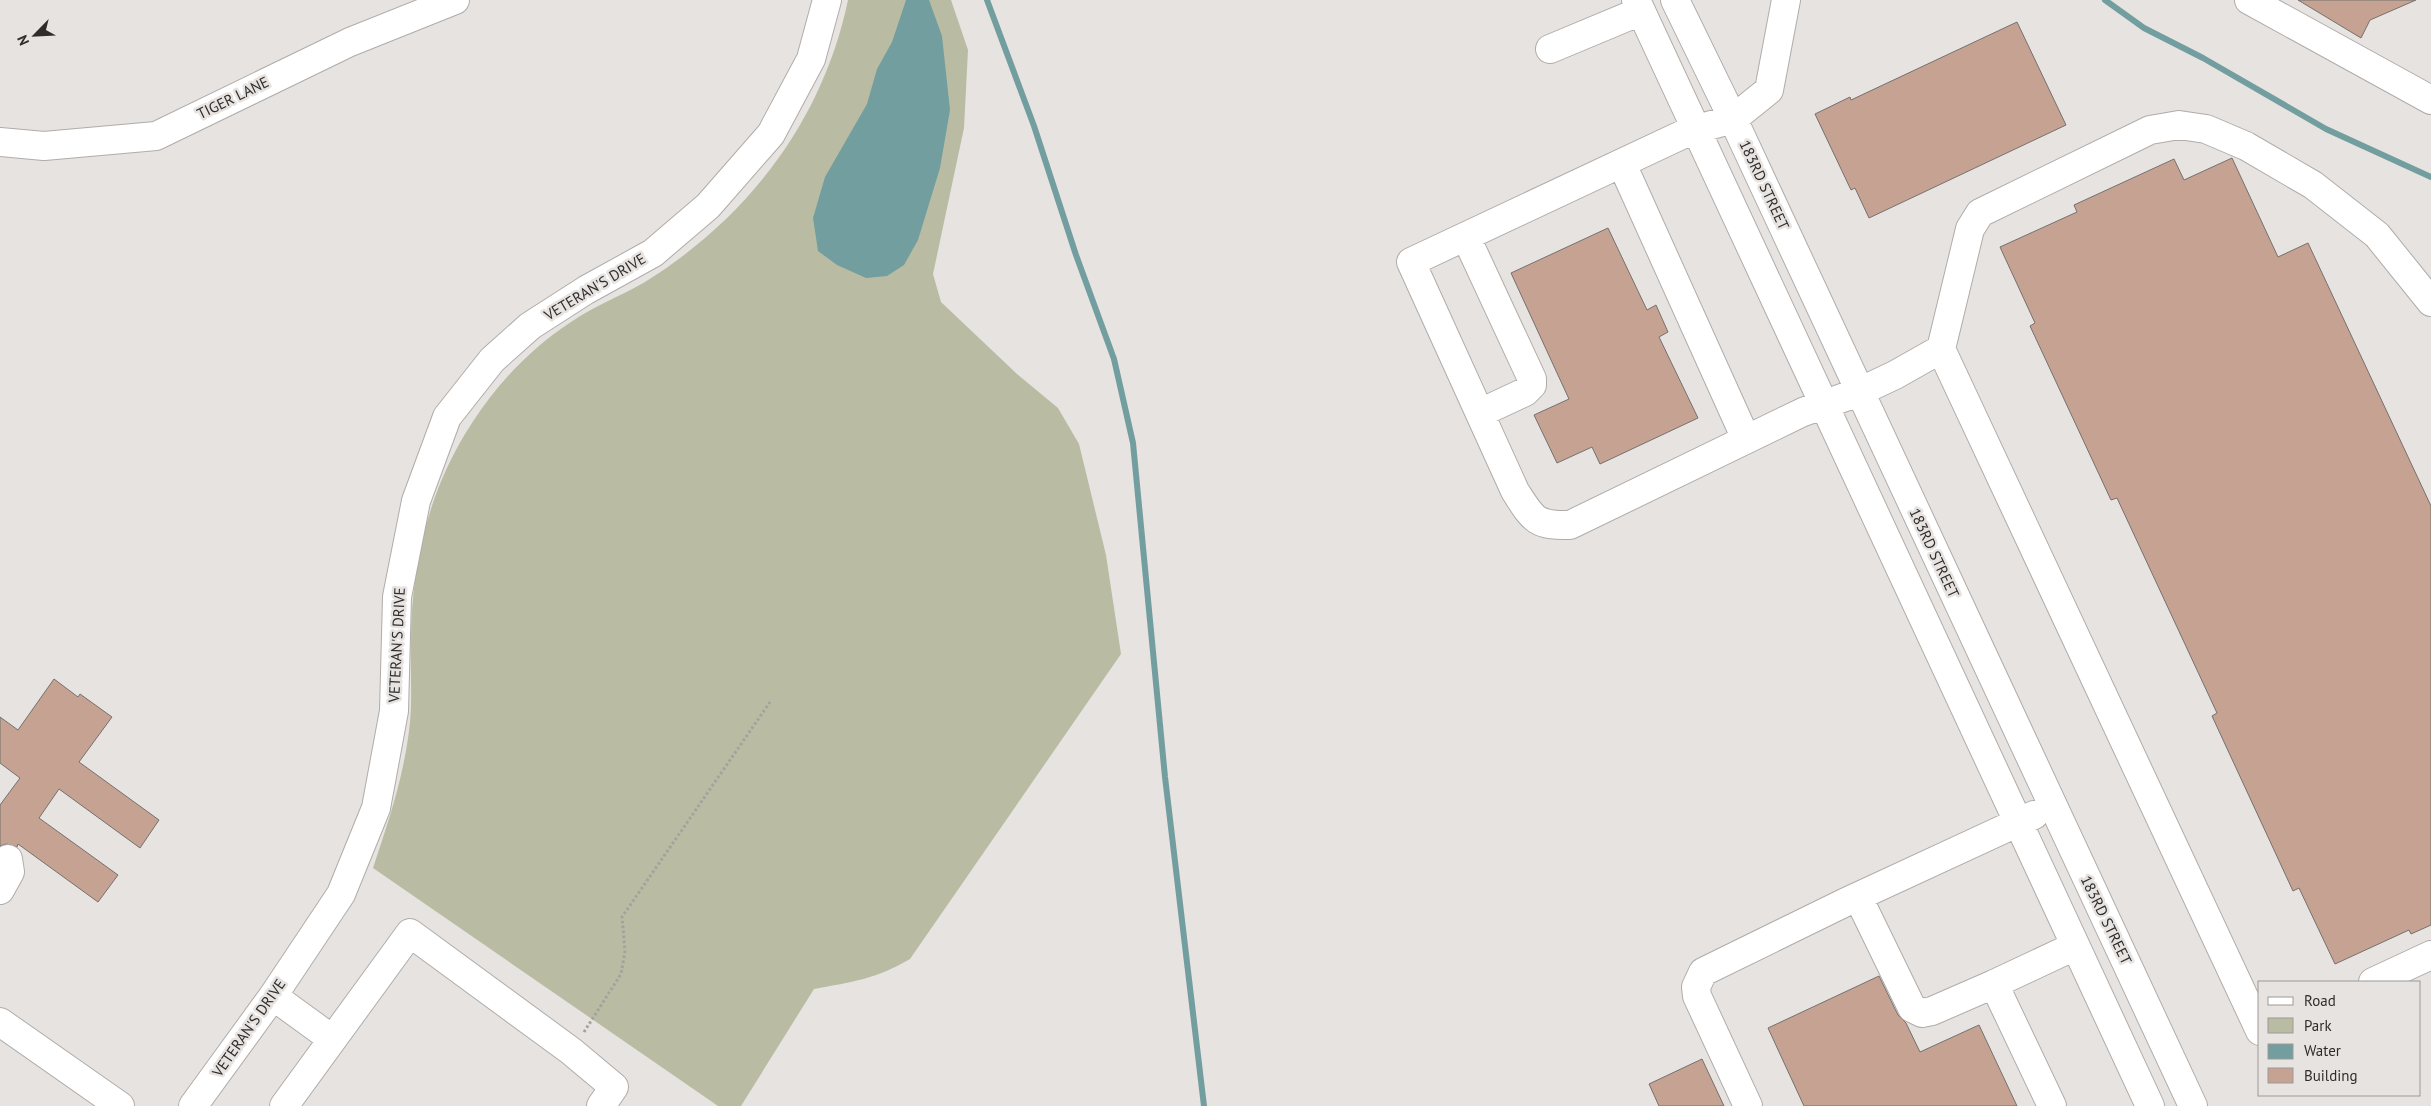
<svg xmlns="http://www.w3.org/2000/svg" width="2431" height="1106" font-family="'PT Sans',sans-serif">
<rect width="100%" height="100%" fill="#e7e3e0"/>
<path fill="#b9bca3" d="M848 0H951L968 50 964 128 933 274 941 302 1017 374 1058 408 1079 444 1106 555 1121 654 910 959C876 979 852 982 814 989L741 1106H718L373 868C388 823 403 779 409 731 413 701 410 672 411 642 411 565 429 488 472 423 497 384 532 347 571 322 594 306 621 296 645 282 748 218 823 120 848 0Z"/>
<path fill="#729e9f" d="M906 0H929L942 36 950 110 940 168 918 240 904 265 887 276 866 278 837 265 818 251 813 218 825 177 867 104 877 69 892 42Z"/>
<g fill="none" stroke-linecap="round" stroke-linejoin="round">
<path stroke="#729e9f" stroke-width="6" d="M987 0 1034 126 1076 255 1114 359 1133 443 1165 777 1204 1106
M2105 0 2144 28 2203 58 2326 129 2431 177"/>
</g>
<path fill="#c5a291" stroke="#75716f" d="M2298 0H2416L2370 20 2361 38Z
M2017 22 2066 125 1869 218 1855 188 1851 190 1815 114 1850 97 1851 100Z
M2232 158 2278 257 2308 243 2431 506V925L2411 934 2409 930 2335 964 2299 888 2293 891 2212 716 2217 713 2117 498 2111 500 2030 326 2035 323 2000 247 2077 212 2074 205 2174 159 2184 180Z
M1608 228 1647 310 1656 305 1668 332 1659 337 1698 418 1600 464 1592 447 1557 463 1534 415 1569 399 1511 273Z
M54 679 78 697 80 694 112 717 79 762 159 820 140 848 59 789 39 818 118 875 98 902 18 844 17 847 6 844 0 846V805L20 778 0 763V717L18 730Z
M1879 976 1898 1015 1906 1023 1920 1052 1979 1025 2017 1106H1804L1768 1028Z
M1702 1059 1724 1106H1659L1649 1084Z"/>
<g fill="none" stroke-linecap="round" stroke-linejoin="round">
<defs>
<path id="minor" d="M1636 0 2150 1106
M1675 0 1733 119 2193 1106
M1786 0 1769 90 1733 119 1690 131 1411 262 1515 491C1533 519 1535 526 1570 525L1803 412 1859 392 1895 375 1941 349 1970 229 1980 213 2150 130 2179 125 2206 129 2246 146 2313 185 2377 235 2431 302
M2249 0 2431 100
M1550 49 1641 11
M0 142 44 146 156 136 350 42 455 0
M1622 164 1746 439
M1466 237 1532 379V385L1525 392 1480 413
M1941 349 2260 1031
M0 890 10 872 8 859
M1858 897 1912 1008 1922 1013 1932 1011 1994 984
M2373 982 2431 955
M273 996 332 1039
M0 1022 120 1106
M193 1106 273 996 341 894 376 808 394 711 397 597 416 501 447 417 492 360 530 326 586 290 653 253 708 206 771 134 811 59 827 0
M284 1106 410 933 571 1051 614 1087 601 1106
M1748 1106 1697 996 1696 987 1703 972 1846 902 2034 815
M2052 1106 1994 984 2075 946"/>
</defs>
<use href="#minor" stroke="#b0aca9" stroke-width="30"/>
<path stroke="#a4a19e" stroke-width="3" stroke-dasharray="2.5 2.5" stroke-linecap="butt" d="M584 1032 621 974 625 951 622 917 770 702"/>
<use href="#minor" stroke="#fff" stroke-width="28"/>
</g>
<g text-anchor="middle" stroke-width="5" stroke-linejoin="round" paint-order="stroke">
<g font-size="15" fill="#2f2d2c" stroke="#e7e3e0">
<text transform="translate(233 98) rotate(-26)" y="5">TIGER LANE</text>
<text transform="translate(1764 185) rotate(65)" y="5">183RD STREET</text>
<text transform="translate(595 287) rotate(-31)" y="5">VETERAN'S DRIVE</text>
<text transform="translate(1934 553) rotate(65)" y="5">183RD STREET</text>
<text transform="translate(397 645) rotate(-87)" y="5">VETERAN'S DRIVE</text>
<text transform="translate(2106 920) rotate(64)" y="5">183RD STREET</text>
<text transform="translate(249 1028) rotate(-55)" y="5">VETERAN'S DRIVE</text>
</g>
</g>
<rect x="2258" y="981" width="162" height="115" fill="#e7e3e0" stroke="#9d9a98"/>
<rect x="2268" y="997" width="25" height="8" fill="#ffffff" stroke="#9d9a98"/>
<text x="2304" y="1006" font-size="15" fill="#2f2d2c">Road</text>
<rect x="2268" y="1018" width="25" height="15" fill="#b9bca3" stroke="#9d9a98"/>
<text x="2304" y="1031" font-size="15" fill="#2f2d2c">Park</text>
<rect x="2268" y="1044" width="25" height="15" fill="#729e9f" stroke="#9d9a98"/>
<text x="2304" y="1056" font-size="15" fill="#2f2d2c">Water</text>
<rect x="2268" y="1068" width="25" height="15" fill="#c5a291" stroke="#9d9a98"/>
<text x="2304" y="1081" font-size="15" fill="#2f2d2c">Building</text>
<g transform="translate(35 35) rotate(246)" stroke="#e7e3e0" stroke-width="4" paint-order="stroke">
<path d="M0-4L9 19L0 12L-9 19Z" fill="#2f2d2c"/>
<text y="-8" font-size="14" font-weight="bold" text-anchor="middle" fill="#2f2d2c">N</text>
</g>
</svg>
